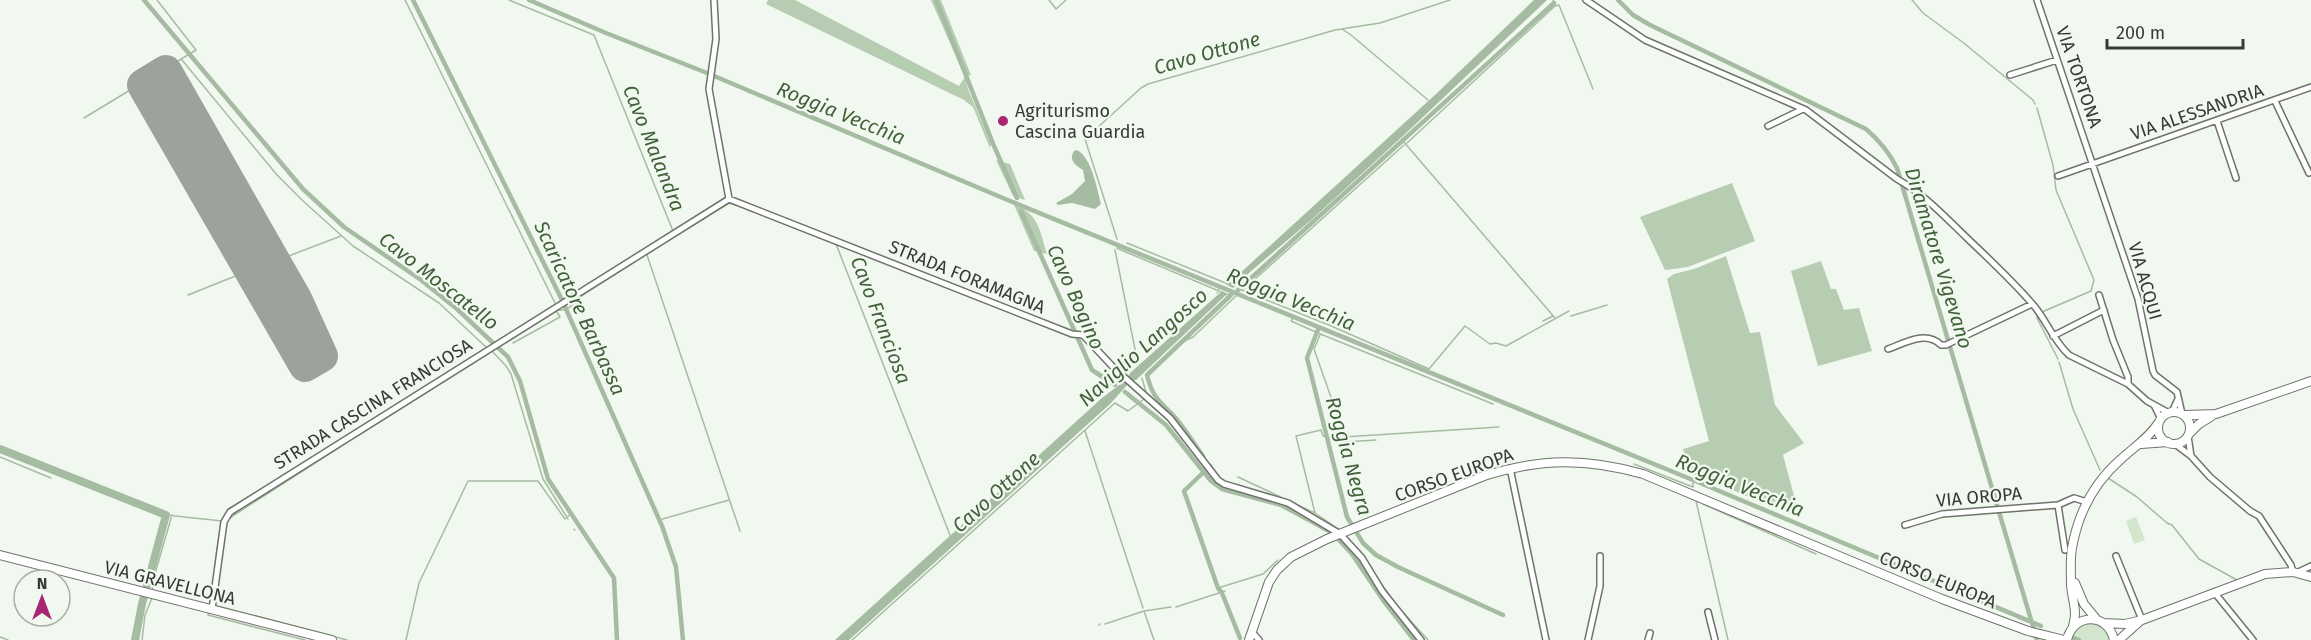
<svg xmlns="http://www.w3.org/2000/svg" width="2311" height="640" font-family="'Fira Sans',sans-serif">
<rect width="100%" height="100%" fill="#f1f8ef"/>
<path fill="#d2e6ce" d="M2136 517 2145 540 2134 544 2126 521Z
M2092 622 2106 629 2111 640H2071L2078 627Z"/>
<path fill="#b7cdb2" d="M768 0H795L959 86 965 77 931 0H941L971 75 965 77 968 89 991 144 990 148 973 107 964 100 766 4Z
M996 160 1010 164 1025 200 1013 196Z
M1732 183 1755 241 1688 267 1665 270 1640 217Z
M1014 205C1039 213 1040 232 1047 254L1034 251Z
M1726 256 1750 333 1760 332 1775 405 1804 443 1783 455 1800 518 1689 472 1683 449 1709 441 1667 279 1674 274 1694 269Z
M1821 261 1831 289H1836L1844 310 1859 308 1872 351 1818 366 1791 271Z"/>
<path fill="#a6bca2" d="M1534 0H1547L1404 135 1310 221 1250 272 1238 285 1233 288 1227 285 1436 94Z
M1077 150C1092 158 1097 189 1101 204L1095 209 1072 203 1058 205 1056 203 1072 194 1085 181 1083 170C1076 165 1068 161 1074 151Z
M1222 291 1227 294 1136 380 1131 381 1128 377 1130 373Z
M1127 379 1130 382 1110 404 849 640H835L1102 398Z"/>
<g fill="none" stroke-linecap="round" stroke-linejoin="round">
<path stroke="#a6bca2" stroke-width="1.5" d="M405 0 555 303
M1049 0 1056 9 1066 0
M1553 0 1555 6 1559 5 1593 89
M1912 0 1923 13 1965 44 2033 100 2035 104
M1342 29 1351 35 1428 100
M182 60 277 175 302 200 353 246 439 303 487 348
M2037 108 2053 165 2056 190 2094 280 2091 291 2042 312
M84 118 196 50 157 0
M1403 141 1555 318
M1407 143 1555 6
M741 206 784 223
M675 236 729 203 736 205
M1117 239 1085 139 1141 88 1148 84 1335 30 1380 23 1450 0
M1127 243 1228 284
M836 244 950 535
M1118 245 1117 248 1121 250 1231 296
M1115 250 1137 359
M647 255 740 531
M273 262 341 236
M1239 289 1329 325 1429 369 1465 326 1490 344 1496 343 1506 346 1569 311
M1244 289 1404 145
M1217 293 1221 286
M188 295 248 271
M2038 315 2037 318 2058 359
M1571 316 1607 305
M1293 318 1291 321 1318 333 1493 404
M1543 321 1553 316
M1320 335 1314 349 1345 437
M1182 342 1193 337 1238 294
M513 343 560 317 557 312
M493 352 506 366 511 374 543 479 568 519
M2059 362 2073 409 2100 470
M1142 378 1147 396
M1322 425 1344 437 1499 427
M1085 431 1143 608
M354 438 558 310C567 312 573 305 578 298L675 236 594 35 509 0
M0 457 51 478
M1634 464 1693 487V480
M1238 477 1315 513 1340 530
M2108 478 2137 497 2167 523 2172 525 2199 559 2237 580
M1696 501 1728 640
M1703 504 1816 554
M1315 513 1296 436 1321 430 1323 436 1344 442 1376 440
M166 515 222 521
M228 519 346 443
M659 520 729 500
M574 529 575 530
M1350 541 1358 549
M215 564 221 522
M1376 576 1392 599
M1218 588 1263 574 1278 560
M153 591 152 584 172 515
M210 604 347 640
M1176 607 1225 591
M1398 607 1428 640
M209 611 208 615 305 640
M1144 611 1154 640
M1105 624 1144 611 1171 607
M1099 625 1100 624
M0 637 8 640
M142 640 145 615 152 598
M406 640 419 583 468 481H538L565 519 572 513
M852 640 1115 403 1128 411 1144 399"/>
<path stroke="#a6bca2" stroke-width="4.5" d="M144 0 303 189 344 227 421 280 457 309 508 357 520 381 548 479 614 578 617 640
M413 0 562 300 662 526 676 567 683 640
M529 0 606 33 707 73 1010 201 1693 480 2041 626
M936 0 994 146 1017 198
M1618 0 1633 15 1650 25 1866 129C1880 141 1889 152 1897 168L2037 640
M1021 211 1092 370 1115 385
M1238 290 1554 3
M1319 327 1307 358 1347 517 1363 543 1376 555 1398 567 1503 615
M1125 392 1166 425 1211 481 1222 489 1281 505 1329 531
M1203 456C1193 443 1184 426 1172 414 1158 400 1152 396 1147 375L1231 295
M1210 466 1184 491 1218 588 1222 593 1240 638
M1339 540 1352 554 1383 600 1414 640
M2074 638 2079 640"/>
<path stroke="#a6bca2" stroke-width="8" d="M0 449 166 515 142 604 135 640"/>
<path stroke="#9ea29c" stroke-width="32" d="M166 71 296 299 322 356 305 366 143 85Z"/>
<defs>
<path id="street" d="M1586 0 1645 40 1806 110 1897 179C1924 194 1945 217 1967 238 1990 260 2014 282 2035 307 2047 322 2054 341 2069 355L2128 384 2147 401 2169 413
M2037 0 2138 299 2153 371 2155 375 2177 392 2182 414
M2010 75 2057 60
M2275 101 2309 173
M2217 121 2236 178
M1768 126 1803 109
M2058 176 2311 87
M729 199 1072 334 1083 335 1114 368 1170 418 1218 480 1224 484 1288 503 1340 534 1362 558 1382 591 1421 640
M2099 295 2113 340 2128 377V384
M2053 336 2104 310
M1888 349C1905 343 1926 330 1941 345H1946L2032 304
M2154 405 2161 419
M2172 412 2178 399
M2188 436 2191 456
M2175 444 2191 456 2210 477 2250 511 2259 516 2291 565 2293 572
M1510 468 1546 640
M2058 505 2065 550
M1905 525 1942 514 2058 505 2074 498 2087 502
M2116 556 2142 620
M2296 573 2311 566
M2214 592 2253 640
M212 609 224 522 230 512 729 199 709 89 716 39 714 0
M1708 612 1715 640
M1253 633 1259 640
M1588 640 1600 586V556
M1648 640 1650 633"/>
<path id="secondary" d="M2158 428a16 16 0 1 1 32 0a16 16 0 1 1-32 0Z
M2185 415 2216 414 2311 381
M2189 434 2199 424 2212 416
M2141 444 2168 442
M0 555 332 640
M2075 583 2084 604 2097 620
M2104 623 2125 624 2142 620 2265 574 2293 572 2311 577
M2073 626C2078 611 2072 600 2071 585 2071 573 2070 560 2072 548 2078 514 2094 483 2120 460 2134 447 2149 438 2159 422
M1249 640 1269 582 1277 570 1291 557 1327 539 1484 476C1541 458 1586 458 1643 474L1942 599 2028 631 2064 640
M2067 640C2073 613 2108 612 2114 640
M2119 640 2140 621"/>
</defs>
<use href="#street" stroke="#6e746c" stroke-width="8"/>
<use href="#secondary" stroke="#6e746c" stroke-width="10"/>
<use href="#street" stroke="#fff" stroke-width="5"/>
<use href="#secondary" stroke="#fff" stroke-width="8"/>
</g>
<circle fill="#a92671" stroke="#f1f8ef" stroke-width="2" cx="1003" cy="121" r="6"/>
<g text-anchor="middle" stroke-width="4.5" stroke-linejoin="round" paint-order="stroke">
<g font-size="18" fill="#373a36" stroke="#f1f8ef">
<text transform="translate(2079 77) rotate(71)" y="6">VIA TORTONA</text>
<text transform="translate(2197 112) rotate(-19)" y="6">VIA ALESSANDRIA</text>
<text transform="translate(967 277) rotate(22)" y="6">STRADA FORAMAGNA</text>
<text transform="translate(2145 281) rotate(74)" y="6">VIA ACQUI</text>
<text transform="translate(373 404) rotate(-32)" y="6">STRADA CASCINA FRANCIOSA</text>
<text transform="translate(1454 475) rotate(-20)" y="6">CORSO EUROPA</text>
<text transform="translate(1979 497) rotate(-5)" y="6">VIA OROPA</text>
<text transform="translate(1938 580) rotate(22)" y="6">CORSO EUROPA</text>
<text transform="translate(170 583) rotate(14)" y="6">VIA GRAVELLONA</text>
</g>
<g font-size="18" fill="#373a36" stroke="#f1f8ef" text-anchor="start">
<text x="1015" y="117">Agriturismo<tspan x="1015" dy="21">Cascina Guardia</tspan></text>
</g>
<g font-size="20" font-style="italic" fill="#406139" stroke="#f1f8ef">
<text transform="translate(1207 53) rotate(-16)" y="7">Cavo Ottone</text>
<text transform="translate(841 113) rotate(22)" y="7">Roggia Vecchia</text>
<text transform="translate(654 148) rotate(68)" y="7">Cavo Malandra</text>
<text transform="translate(1939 258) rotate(73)" y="7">Diramatore Vigevano</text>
<text transform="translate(439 281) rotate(38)" y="7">Cavo Moscatello</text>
<text transform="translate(1076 297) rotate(66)" y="7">Cavo Bogino</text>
<text transform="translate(1291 299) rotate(22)" y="7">Roggia Vecchia</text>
<text transform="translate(580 308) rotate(65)" y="7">Scaricatore Barbassa</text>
<text transform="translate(881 320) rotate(69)" y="7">Cavo Franciosa</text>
<text transform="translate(1143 347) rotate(-42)" y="7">Naviglio Langosco</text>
<text transform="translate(1349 456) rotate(74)" y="7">Roggia Negra</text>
<text transform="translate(1740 485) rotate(22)" y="7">Roggia Vecchia</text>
<text transform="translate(996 492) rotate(-42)" y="7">Cavo Ottone</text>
</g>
</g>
<g transform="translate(42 598)"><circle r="28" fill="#f1f8ef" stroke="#a7aca5" stroke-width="1.5"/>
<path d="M0-4.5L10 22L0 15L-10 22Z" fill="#a92671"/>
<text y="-9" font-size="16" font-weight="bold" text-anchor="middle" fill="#373a36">N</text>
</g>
<path d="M2107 39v9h136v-9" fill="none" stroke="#373a36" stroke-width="3"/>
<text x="2116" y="39" font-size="18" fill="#373a36" stroke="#f1f8ef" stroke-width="4.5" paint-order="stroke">200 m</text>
</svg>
